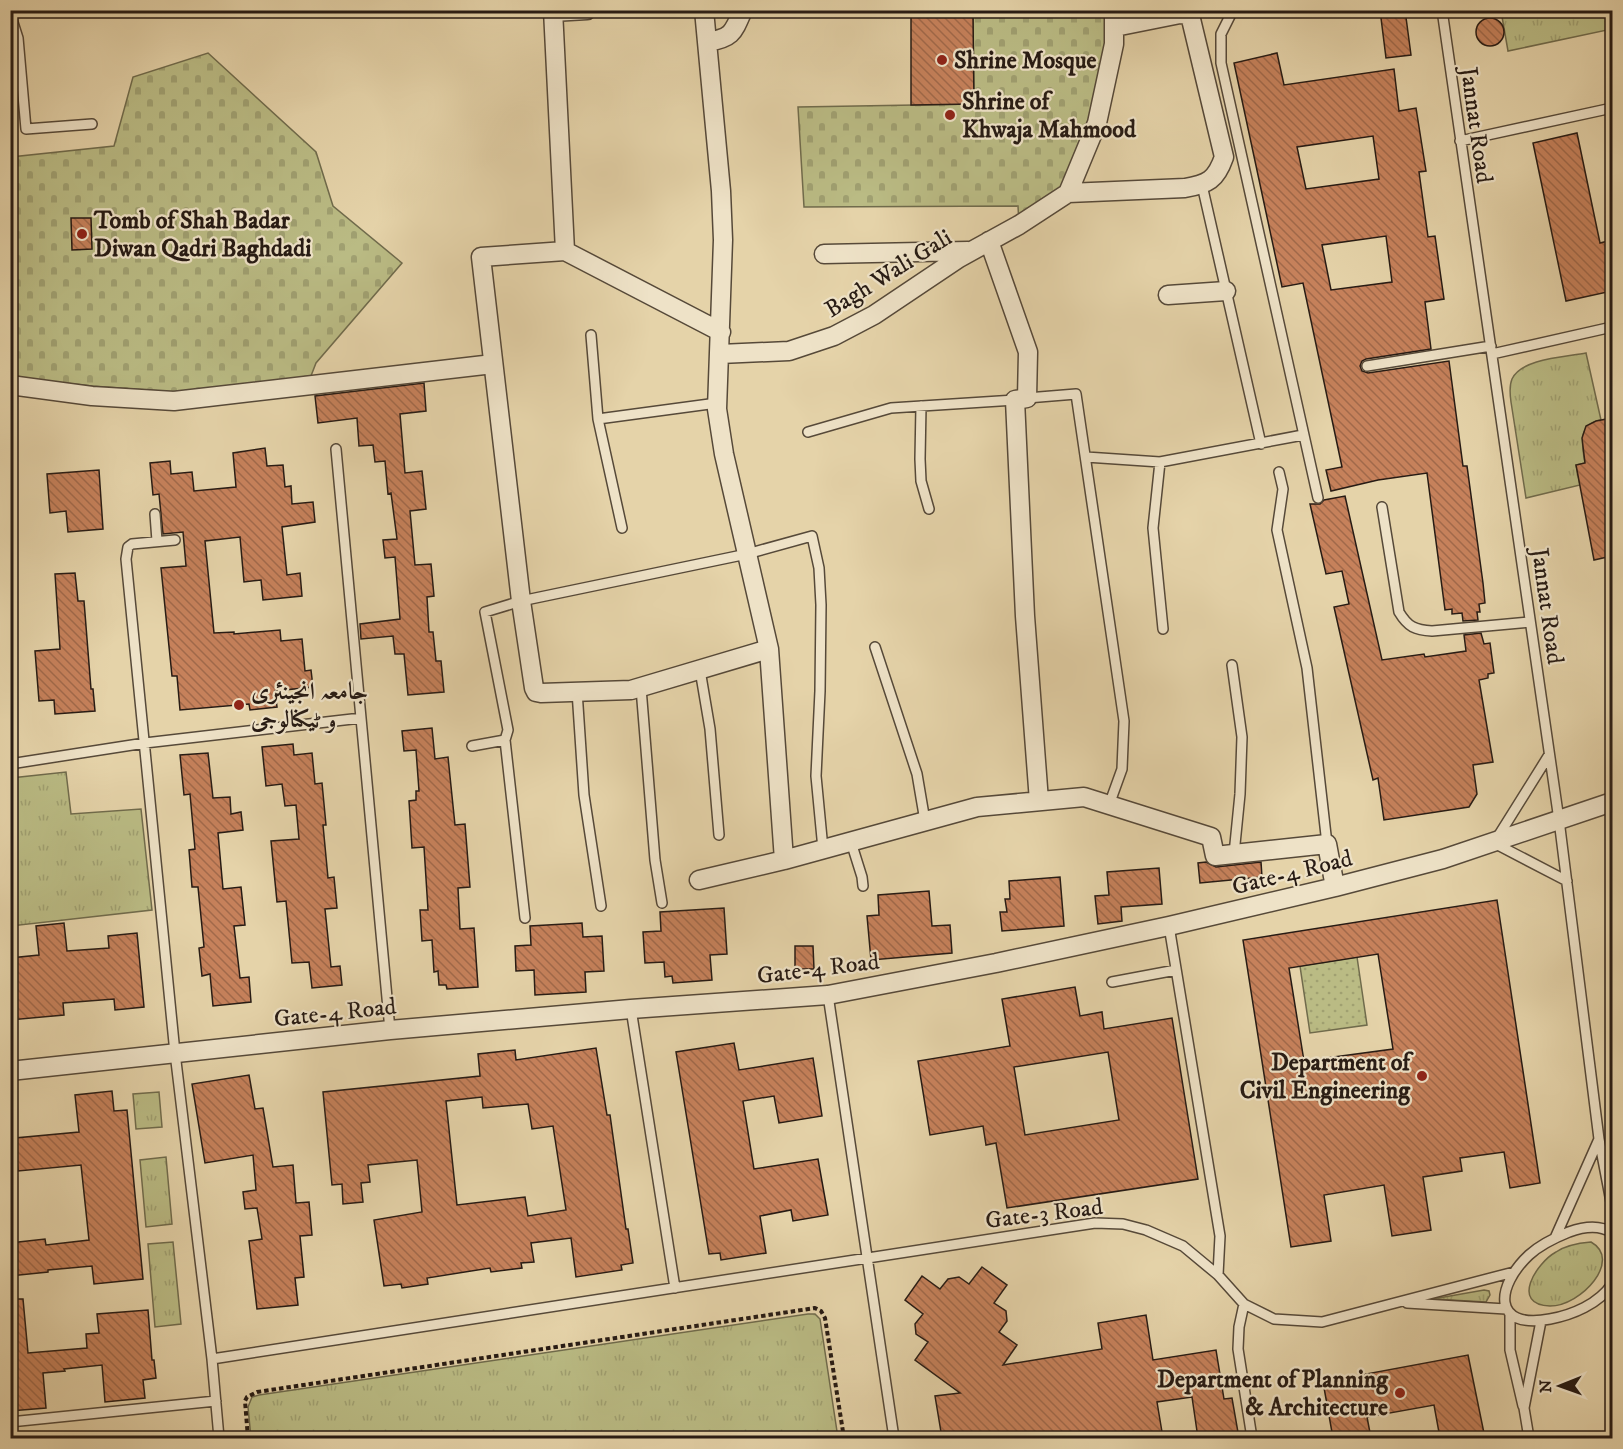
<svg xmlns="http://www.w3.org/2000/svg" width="1623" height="1449" font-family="'IM FELL DW Pica',Amiri,serif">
<defs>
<pattern id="grass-tufts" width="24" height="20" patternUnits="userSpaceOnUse" patternTransform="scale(1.5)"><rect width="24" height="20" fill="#babb84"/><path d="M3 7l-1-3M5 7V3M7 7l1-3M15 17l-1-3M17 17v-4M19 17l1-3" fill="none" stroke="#a0a071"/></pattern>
<pattern id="cemetery-stones" width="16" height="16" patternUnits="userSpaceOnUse" patternTransform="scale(1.5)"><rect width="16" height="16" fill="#babb84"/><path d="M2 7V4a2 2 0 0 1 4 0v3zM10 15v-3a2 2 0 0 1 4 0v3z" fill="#a0a071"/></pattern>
<pattern id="garden-dots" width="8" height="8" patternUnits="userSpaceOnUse" patternTransform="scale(1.5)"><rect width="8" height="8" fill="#babb84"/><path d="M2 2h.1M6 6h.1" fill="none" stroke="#a0a071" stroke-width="1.8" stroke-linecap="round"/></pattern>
<pattern id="building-back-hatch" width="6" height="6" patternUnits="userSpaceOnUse" patternTransform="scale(1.5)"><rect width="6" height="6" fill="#c6815b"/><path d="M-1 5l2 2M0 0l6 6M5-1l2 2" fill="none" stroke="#a1694a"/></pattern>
</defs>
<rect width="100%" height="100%" fill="#e5d3a9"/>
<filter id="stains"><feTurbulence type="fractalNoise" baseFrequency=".00333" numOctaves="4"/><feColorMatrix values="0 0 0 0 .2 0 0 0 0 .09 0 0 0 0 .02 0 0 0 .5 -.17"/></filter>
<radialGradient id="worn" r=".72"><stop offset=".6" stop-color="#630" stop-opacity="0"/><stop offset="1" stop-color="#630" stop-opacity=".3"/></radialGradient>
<path fill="url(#grass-tufts)" stroke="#706b4c" stroke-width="1.5" d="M1501 11H1612V29L1508 51Z
M1586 353 1601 420C1577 424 1582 445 1585 463L1576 465 1580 485 1526 498 1511 402C1510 395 1509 386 1512 379 1522 358 1566 357 1586 353Z
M66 772 71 814 141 809 152 910 11 926V778Z
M159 1092 162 1127 136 1129 133 1094Z
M166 1157 172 1224 146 1227 140 1160Z
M173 1242 181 1324 155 1327 148 1244Z
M1591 1242C1623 1260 1581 1306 1550 1306 1510 1305 1536 1263 1556 1252 1566 1245 1579 1243 1591 1242Z
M1484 1290 1489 1291 1490 1295 1486 1302 1433 1299Z
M808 1314H815L820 1319 838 1438H251L248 1407 252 1397 259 1395Z"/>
<path fill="url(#cemetery-stones)" stroke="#706b4c" stroke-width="1.5" d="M950 11H1114L1115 27 1068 193 1019 225 1018 206 804 207 798 107 974 104 973 16H950Z
M208 53 316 152 333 206 402 263 316 363 309 381 175 392 92 386 11 377V157L114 146 133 77Z"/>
<path fill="url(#garden-dots)" stroke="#706b4c" stroke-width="1.5" d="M1357 957 1367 1025 1310 1033 1300 966Z"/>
<path fill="url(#building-back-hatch)" stroke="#271b14" stroke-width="1.5" fill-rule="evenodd" d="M1380 10H1405L1411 55 1386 58Z
M973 15 974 104 911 105V16Z
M1476 32a14 14 0 1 1 28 0a14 14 0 1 1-28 0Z
M1277 53 1284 85 1394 69 1399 111 1416 108 1426 171 1419 172 1428 237 1435 236 1444 299 1425 302 1431 349 1366 359 1362 361 1360 366 1362 371 1368 373 1449 361 1463 466H1467L1483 583 1485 603 1479 604 1480 612H1477L1478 620 1463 621 1462 613 1452 614V609L1445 610 1427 473 1378 480 1331 491 1326 470 1342 467 1303 283 1282 287 1234 63ZM1373 136 1379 179 1306 189 1297 147ZM1386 236 1392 282 1331 290 1322 245Z
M1577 133 1600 243 1612 240V291L1566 301 1533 143Z
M71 218H91L92 249 72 250Z
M424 383 426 411 400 414 405 473 422 471 426 509 410 511 415 565 431 564 434 596 427 597 429 632H433L436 661H441L444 692 408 695 404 654H395L393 636 361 639 360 624 400 619 395 557 385 558 383 540 397 539 391 493 388 494 385 461 375 462 373 445 359 446 357 418 318 423 315 396Z
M1612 418V556L1594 560 1576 465 1585 463 1582 438 1586 426 1596 421Z
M265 448 267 466 283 465 285 487 291 486 292 504 313 502 315 522 282 527 287 575 300 573 302 596 263 600 261 580 244 582 240 537 205 541 214 633 234 632V634L280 630 281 641 302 639 305 671 311 670 313 687 275 691 277 707 250 710 249 704 180 710 177 676H172L161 568 186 566 183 532 163 534 159 494 153 495 150 463 170 461 171 474 192 472 194 491 236 487 233 453Z
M99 470 103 529 68 532 66 511 50 513 47 474Z
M1345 496 1382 660 1424 654 1425 657 1466 651 1464 635 1481 633 1484 644 1490 643 1494 673 1488 674V678L1479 680 1493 762 1473 765 1477 794 1469 807 1384 820 1378 778 1373 780 1334 607 1349 604 1342 571 1326 574 1310 504H1320L1324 500Z
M75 573 78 601H84L91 689H93L95 711 55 714 54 700 39 701 35 651 60 649 55 574Z
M432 728 435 759 448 757 455 825 465 824 470 887 458 888 460 929 474 928 478 987 447 989 446 985H439L438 971 434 972 432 940 422 941 420 910H428L424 847 412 848 409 801 416 800V791H419L416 750 404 751 402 731Z
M293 744 294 755 312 753 315 784 322 783 326 825H323L328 878 334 877 337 908 325 909 331 967 340 966 342 985 312 988 309 962 292 963 286 901 277 902 271 841 299 839 296 805 285 806 282 784 266 786 262 747Z
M208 753 213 798 230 797 231 814 241 812 243 830 218 833 223 889 241 887 245 925 234 926 240 978 249 977 251 1002 213 1006 210 974 202 976 199 948 204 947 198 887H192L189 850 195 849 190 794 184 795 180 755Z
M1206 862 1216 867 1261 862 1262 877 1200 883 1198 863Z
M1159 868 1162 904 1121 907 1122 921 1098 924 1095 896 1109 895 1107 872Z
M1060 877 1064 926 1002 931 1000 912H1007L1005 899H1010L1009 881Z
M929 891 932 926 950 925 952 953 871 960 867 916 879 915 878 895Z
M1497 900 1540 1183 1510 1188 1504 1152 1460 1158 1462 1171 1423 1177 1431 1230 1392 1236 1384 1185 1324 1195 1331 1241 1291 1247 1243 940ZM1378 954 1393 1049 1304 1061 1289 968Z
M724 908 727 954 710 955 712 980 673 983 672 976 665 977 664 962 645 963 643 932 661 931 660 912Z
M64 923 67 951 109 948 108 936 137 933 144 1007 115 1010 114 999 63 1003 64 1015 10 1020V958L39 955 36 926Z
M582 923 583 937 602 936 604 971 585 972 586 992 535 995 534 970 516 971 515 946 531 945 530 926Z
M795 946H813L814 969H795Z
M1075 987 1080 1016 1102 1012 1104 1029 1172 1018 1198 1179 1007 1208 996 1143 986 1145 983 1126 930 1135 918 1061 1010 1046 1002 999ZM1108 1052 1119 1120 1025 1135 1014 1067Z
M734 1043 739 1070 813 1058 822 1116 779 1123 774 1096 743 1101 754 1169 818 1159 828 1215 793 1221 791 1210 760 1216 766 1253 721 1260 720 1253 709 1254 676 1052Z
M596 1048 607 1115H610L626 1229H628L633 1263 621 1265 622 1270 576 1277 571 1238 531 1243 534 1262 521 1263 522 1268 491 1272 490 1268 427 1278 428 1284 402 1288 401 1284 384 1286 374 1220 422 1212 417 1160 368 1165 370 1182 361 1183 363 1202 343 1204 342 1184 332 1185 323 1092 480 1076 478 1054 515 1050 516 1060ZM482 1097 483 1108 528 1104 532 1129 553 1126 566 1210 528 1216 525 1197 457 1205 446 1101Z
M249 1075 255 1109 263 1108 273 1167 293 1165 296 1203 309 1202 312 1235 300 1236 304 1277 295 1278 298 1305 257 1309 249 1241 262 1239 257 1208 245 1209 243 1192 256 1190 253 1155 205 1163 192 1084Z
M112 1091 114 1111 127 1110 143 1279 94 1284 92 1266 48 1270V1272L10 1276V1243L45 1239 46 1245 89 1240 81 1165 18 1171 15 1138 79 1132 75 1095Z
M982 1267 1007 1285 994 1303 1006 1311 1007 1321 999 1332 1017 1345 1003 1365 1102 1349 1098 1323 1146 1315 1153 1360 1216 1350 1224 1399 1232 1398 1239 1438H1198L1192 1397 1157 1402 1163 1438H942L935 1396 960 1393 915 1360 928 1342 916 1334 915 1324 923 1314 905 1300 922 1276 940 1289 948 1279 959 1277 969 1284Z
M10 1299H23L28 1353 87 1348 86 1334 99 1333 97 1314 148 1310 152 1360H154L156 1378 143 1380 145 1398 105 1402 102 1365 64 1369 65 1371 43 1373 46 1408 10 1411Z
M1468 1355 1485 1438H1440L1434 1405 1367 1417 1371 1438H1333L1323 1382Z"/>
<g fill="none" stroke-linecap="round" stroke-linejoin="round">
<defs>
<path id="service" d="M1233 10 1221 34V63L1318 498
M1442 10 1559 820 1599 1139 1612 1207
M10 13 18 38 26 129 92 124
M1460 141 1612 108
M1202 185 1261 444
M591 335 598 419 622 528
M1492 354 1612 327
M1367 366 1491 346
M1027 398 1076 394 1124 721 1122 769 1109 805
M921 406 920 459 921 481 929 509
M598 419 717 403
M808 432 891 408 1015 400
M336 449 390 1030
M1086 457 1160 462 1303 435
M1160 462 1153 528 1163 629
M1279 472 1283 489 1277 530 1307 668 1327 844
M1382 507 1399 612C1408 627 1415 630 1432 631L1530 622
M155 514 157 541
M175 540 132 544 128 547 126 559 175 1053 212 1359 219 1438
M875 647 917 774 925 821
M1232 665 1242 737 1240 794 1234 854
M700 670 710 729 719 835
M641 688 655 860 662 903
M577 691 584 795 601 906
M505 740 525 918
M472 746 505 740 508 730 485 612 521 601 747 554 812 536 819 568 821 605 820 691 816 776 823 849
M1549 755 1494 843 1567 881
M10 764 145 743 361 718
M851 842 862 877 863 886
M1169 926 1220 1236 1218 1275
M1112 982 1176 970
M828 995 894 1438
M631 1009 675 1288
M1612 1233C1599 1224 1583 1227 1569 1232 1554 1238 1541 1244 1529 1255 1496 1286 1491 1330 1550 1319 1572 1315 1599 1304 1612 1284
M1555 1238 1599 1139
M1407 1303 1506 1309
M1244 1304 1239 1327 1238 1349 1252 1438
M1510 1314V1350L1523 1406
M212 1359 1095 1223 1123 1224 1146 1230 1183 1246 1218 1275 1244 1304 1274 1319 1322 1322 1514 1272
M10 1422 216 1401
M1529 1438 1524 1408 1541 1321"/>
<path id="minor" d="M553 10 565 251
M704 10 721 191 723 240 717 409 724 454 769 649 784 860
M553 12 587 10
M707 42C732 38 733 33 743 10
M1068 193 1097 123 1114 44V10
M989 241 1028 352 1027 398 1015 400 1025 616 1039 801
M824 254 968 251
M1168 295 1226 291
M721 332 565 251 481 257 521 601 534 688 536 692 541 693 631 690 769 649
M720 354 789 351 834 336 874 315 959 258 1019 225 1068 193 1185 188C1208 184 1216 180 1224 157L1190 15 1180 14 1115 27
M10 385 92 396 174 401 493 364
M699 880 784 860 977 807 1084 797 1211 837 1215 856 1327 844 1335 887
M10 1071 390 1030 631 1009 828 995 996 963 1169 926 1335 887 1443 859 1612 802"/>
</defs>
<use href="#service" stroke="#564939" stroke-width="12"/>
<use href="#minor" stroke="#564939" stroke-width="21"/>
<path stroke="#271b14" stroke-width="4" stroke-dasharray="4.5 3" stroke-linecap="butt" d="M248 1438 245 1401 247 1397 257 1392 815 1308 821 1311 825 1318 844 1438"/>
<use href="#service" stroke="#eee2c7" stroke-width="9"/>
<use href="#minor" stroke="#eee2c7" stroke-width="18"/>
</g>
<g fill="#8f2418" stroke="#eee2c7" stroke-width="2">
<circle cx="942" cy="60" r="6"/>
<circle cx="950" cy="115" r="6"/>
<circle cx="82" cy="234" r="6"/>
<circle cx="239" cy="705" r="6"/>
<circle cx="1422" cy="1076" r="6"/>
<circle cx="1400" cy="1393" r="6"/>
</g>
<g text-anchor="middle" stroke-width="4.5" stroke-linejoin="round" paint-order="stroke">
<g font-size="24" font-weight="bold" fill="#271b14" stroke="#eee2c7" text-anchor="start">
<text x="954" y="68">Shrine Mosque</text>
<text x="962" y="109">Shrine of<tspan x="962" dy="28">Khwaja Mahmood</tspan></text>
<text x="94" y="228">Tomb of Shah Badar<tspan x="94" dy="28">Diwan Qadri Baghdadi</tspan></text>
<text x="251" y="699">جامعہ انجینئری<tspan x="251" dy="28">و ٹیکنالوجی</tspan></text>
<text x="1410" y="1070" text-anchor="end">Department of<tspan x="1410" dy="28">Civil Engineering</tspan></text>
<text x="1388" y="1387" text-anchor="end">Department of Planning<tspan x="1388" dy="28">&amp; Architecture</tspan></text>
</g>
<g font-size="24" fill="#271b14" stroke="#eee2c7">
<text transform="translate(1477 125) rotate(82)" y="8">Jannat Road</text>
<text transform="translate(888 273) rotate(-32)" y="8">Bagh Wali Gali</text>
<text transform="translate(1548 606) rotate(82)" y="8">Jannat Road</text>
<text transform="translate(1292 872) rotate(-14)" y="8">Gate-4 Road</text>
<text transform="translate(818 968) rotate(-7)" y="8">Gate-4 Road</text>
<text transform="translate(335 1012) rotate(-6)" y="8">Gate-4 Road</text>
<text transform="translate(1044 1213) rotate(-7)" y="8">Gate-3 Road</text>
</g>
</g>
<rect width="1623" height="1449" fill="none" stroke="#e5d3a9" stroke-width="36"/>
<rect x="12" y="12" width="1599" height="1425" fill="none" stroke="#271b14" stroke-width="3"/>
<rect x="18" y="18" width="1587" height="1413" fill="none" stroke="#271b14" stroke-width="1.5"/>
<g transform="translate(1560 1386) rotate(269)" stroke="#eee2c7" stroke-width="4.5" paint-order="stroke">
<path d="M0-4.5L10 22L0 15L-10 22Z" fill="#271b14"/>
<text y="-9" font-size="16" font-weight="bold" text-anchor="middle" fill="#271b14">N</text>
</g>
<rect width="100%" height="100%" filter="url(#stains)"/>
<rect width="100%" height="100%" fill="url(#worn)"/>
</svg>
